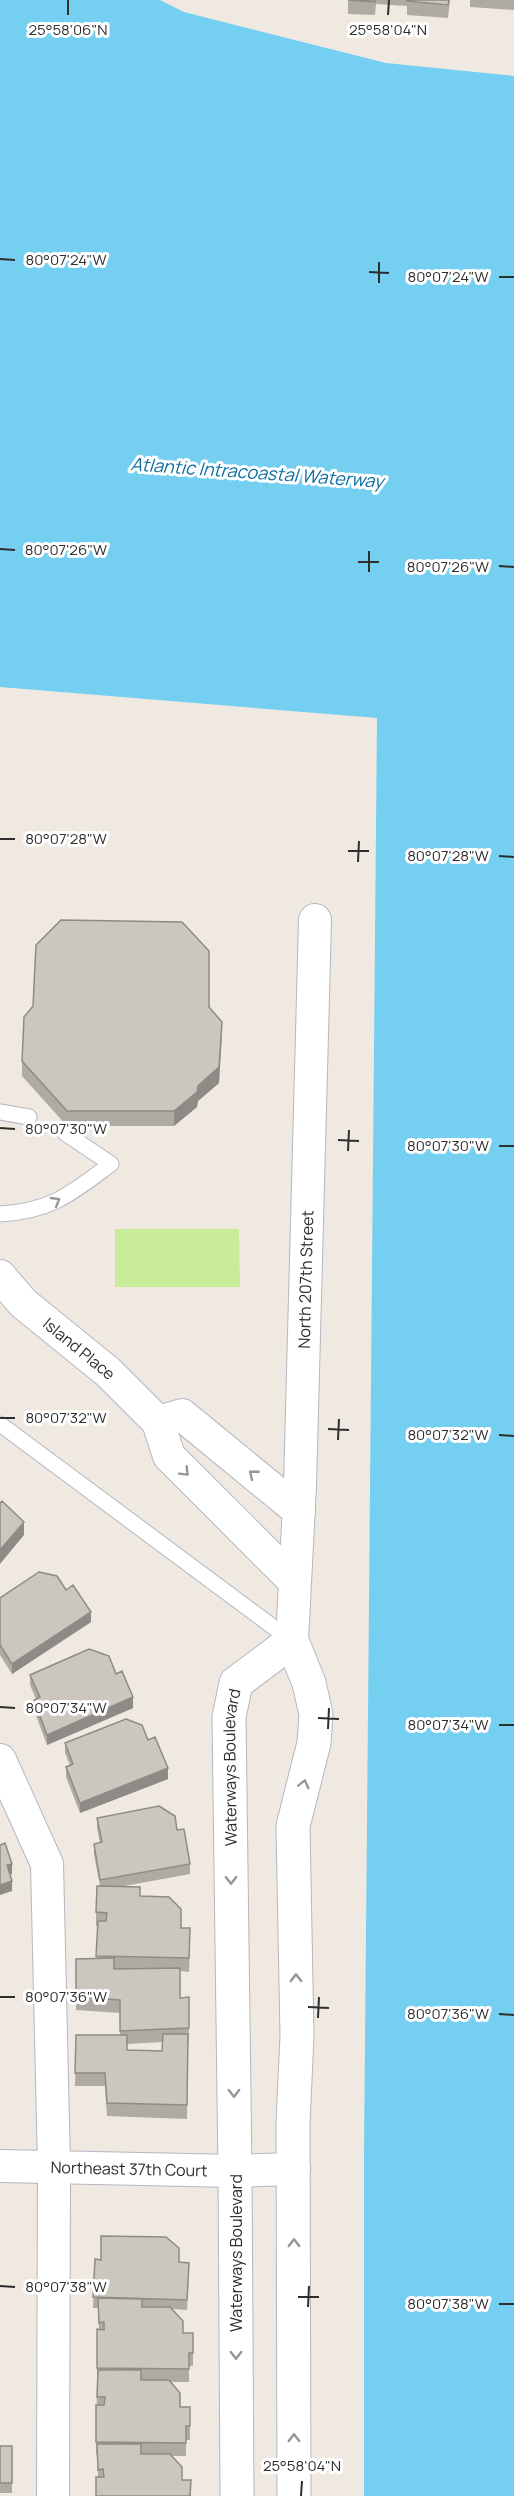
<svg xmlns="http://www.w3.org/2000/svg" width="514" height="2496" font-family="Manrope,sans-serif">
<rect width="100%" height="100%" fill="#efe9e1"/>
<path fill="#c9ec9a" d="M115 1229H239L240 1287H115Z"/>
<path fill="#75cff0" d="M0 0H160L184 12 386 63 514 76V2496H364V2154L377 718 0 687Z"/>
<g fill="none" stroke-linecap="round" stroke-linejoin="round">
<defs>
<path id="lane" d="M0 1112 29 1117
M0 1214C52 1211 70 1194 111 1164L65 1133
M0 1424 292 1641"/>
<g id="street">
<path id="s1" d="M0 1276 23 1303 108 1372 158 1422 169 1456 294 1581"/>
<path d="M158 1422 182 1415 299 1511"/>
<path id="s2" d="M292 1641 300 1486 315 920"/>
<path d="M0 1760 47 1864 54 2165 53 2496"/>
<path id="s3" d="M0 2166 235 2171 294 2169"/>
</g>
<g id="secondary">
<path id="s4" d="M237 2496 235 2171 229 1717 236 1683 292 1641 309 1683 316 1714 314 1743 293 1826 297 2036 293 2123 294 2496"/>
</g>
</defs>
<use href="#lane" stroke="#b4b7c1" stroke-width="17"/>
<use href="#street" stroke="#b4b7c1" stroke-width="34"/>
<use href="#secondary" stroke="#b4b7c1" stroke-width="35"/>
<use href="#lane" stroke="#fff" stroke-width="15"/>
<use href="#street" stroke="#fff" stroke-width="32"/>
<use href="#secondary" stroke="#fff" stroke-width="33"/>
</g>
<path fill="#afaba4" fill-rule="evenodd" d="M348 0H450L448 18 407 15V6L376 4 375 15 348 14Z
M470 0H514V10L470 7Z
M33 1006 209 1007 222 1037 219 1083 198 1101 197 1107 174 1126H67L22 1076V1061Z
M0 1598 91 1622 12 1674 0 1655Z
M116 1674 133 1708 47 1745 34 1710V1700L36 1699 30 1685V1675Z
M148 1740 168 1779 80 1813 66 1777V1767L70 1765 65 1753V1743Z
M97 1818 177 1830 190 1864V1874L119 1887 140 1896 181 1928 190 1941 189 1972 180 1971V1998L189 1997V2041L188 2042 187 2119 107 2116 105 2086H75L76 2035H120V2013L76 2010V1959L96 1958 98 1926H96V1912L100 1886 94 1854V1844L100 1843 97 1828ZM163 2042 162 2051 127 2050V2044Z
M95 2259 179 2262 189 2273 187 2310 173 2309 183 2333H193V2366H189V2382H170L180 2407H190V2440H186V2456H171L182 2480H191V2496H96L98 2477 97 2455H96L97 2381V2329H99L98 2308H93Z
M0 2446H12V2493H0Z"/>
<path fill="#8e8b86" d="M222 1022 219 1083 198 1101 197 1107 174 1126V1111L198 1086Z
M24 1522V1535L0 1564V1550Z
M91 1612V1622L12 1674V1664Z
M133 1697V1708L47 1745V1735Z
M168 1768V1779L80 1813V1803Z
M12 1864V1874L7 1875V1865Z
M12 1881V1891L0 1895V1885Z"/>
<path fill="#cbc7bf" stroke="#8e8b86" stroke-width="1.5" d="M348 0H375V2Z
M408 0H449L448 5 407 1Z
M61 920 182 922 209 951V1007L222 1022 219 1067 198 1086 197 1092 174 1111H67L22 1061 24 1017 33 1006 36 945Z
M2 1501 24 1522 0 1550V1503Z
M39 1572 57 1576 66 1590 73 1585 91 1612 12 1664 0 1645V1598Z
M89 1649 109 1656 116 1674 122 1671 133 1697 47 1735 34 1700 40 1697 30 1675Z
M126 1719 142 1725 148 1740 155 1737 168 1768 80 1803 66 1767 73 1764 65 1743Z
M159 1806 175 1816 177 1830 184 1829 190 1864 100 1880 94 1844 102 1842 97 1818Z
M5 1843 12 1864 7 1865 12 1881 0 1885V1845Z
M97 1886 140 1887V1896L169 1897 181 1909V1928H190L189 1958 96 1956 98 1921H106L107 1913 96 1912Z
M114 1958V1969L180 1968V1998L189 1997V2028L120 2031V2000L76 1997V1959Z
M163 2034H188L187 2105 107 2103 105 2073H75L76 2035H127V2050L162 2051Z
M101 2236 166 2237 179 2248V2262L189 2263 187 2300 93 2297 95 2259 101 2260Z
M98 2298 142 2299V2307H170L183 2321V2333H193V2353H189V2369L97 2368V2329L104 2330V2322L99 2323Z
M98 2370H141V2380H169L180 2393V2407H190V2426H186V2443L96 2442V2405H104L105 2397H97Z
M97 2444H141V2454H170L182 2467V2480H191L190 2496H96V2477H104L103 2469 98 2470Z
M0 2446H12V2483H0Z"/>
<defs><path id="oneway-chevron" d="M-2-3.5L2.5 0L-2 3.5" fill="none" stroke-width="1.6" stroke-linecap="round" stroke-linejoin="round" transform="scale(1.5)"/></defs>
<g stroke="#969696">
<use href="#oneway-chevron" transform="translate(56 1201) rotate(-30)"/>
<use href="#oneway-chevron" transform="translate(185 1472) rotate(45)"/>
<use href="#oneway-chevron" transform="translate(253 1474) rotate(-141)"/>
<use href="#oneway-chevron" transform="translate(304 1784) rotate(-76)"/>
<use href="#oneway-chevron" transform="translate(231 1880) rotate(89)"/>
<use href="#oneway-chevron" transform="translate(296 1978) rotate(-91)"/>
<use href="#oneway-chevron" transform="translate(234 2093) rotate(89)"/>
<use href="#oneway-chevron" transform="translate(294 2243) rotate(-90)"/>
<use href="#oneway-chevron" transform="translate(236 2355) rotate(90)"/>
<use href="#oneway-chevron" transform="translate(294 2438) rotate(-90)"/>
</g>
<path fill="none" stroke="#2e2e2e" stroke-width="2" d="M68 15V0M388 15 389 0M0 259 15 260M369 272 389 273M499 277H514M379 283V262M0 549 15 550M358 562H379M499 566 514 567M369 572V551M0 839H15M348 851H369M499 856 514 857M358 862 359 841M0 1128 15 1129M338 1140 359 1141M499 1146H514M348 1151 349 1130M0 1418H15M328 1429 349 1430M499 1435 514 1436M338 1440 339 1419M0 1707 15 1708M318 1718 339 1719M499 1725H514M328 1729 329 1708M0 1997H15M308 2007 329 2008M499 2014 514 2015M318 2018 319 1997M0 2286 15 2287M298 2297H319M499 2304H514M308 2307 309 2286M301 2496 302 2481"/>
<g text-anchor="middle" stroke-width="6" stroke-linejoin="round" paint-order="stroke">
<g font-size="16" fill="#2e2e2e" stroke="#fff">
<text dy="6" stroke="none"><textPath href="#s2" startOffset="362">North 207th Street</textPath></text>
<text dy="6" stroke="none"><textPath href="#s1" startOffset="108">Island Place</textPath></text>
<text dy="6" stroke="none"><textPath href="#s4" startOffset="729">Waterways Boulevard</textPath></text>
<text dy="6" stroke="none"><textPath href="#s3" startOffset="129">Northeast 37th Court</textPath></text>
<text transform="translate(236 2253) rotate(-90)" y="6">Waterways Boulevard</text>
</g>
<g font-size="18" font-style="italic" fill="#0d6fa3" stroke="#fff">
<text transform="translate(257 473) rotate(4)" y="6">Atlantic Intracoastal Waterway</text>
</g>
</g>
<g font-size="15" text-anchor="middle" fill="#2e2e2e" stroke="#fff" stroke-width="6" stroke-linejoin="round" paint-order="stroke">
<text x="68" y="35">25°58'06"N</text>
<text x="388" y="35">25°58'04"N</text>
<text x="66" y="265">80°07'24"W</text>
<text x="448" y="282">80°07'24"W</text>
<text x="66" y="555">80°07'26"W</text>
<text x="448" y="572">80°07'26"W</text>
<text x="66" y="844">80°07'28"W</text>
<text x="448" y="861">80°07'28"W</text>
<text x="66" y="1134">80°07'30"W</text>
<text x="448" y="1151">80°07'30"W</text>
<text x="66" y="1423">80°07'32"W</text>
<text x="448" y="1440">80°07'32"W</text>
<text x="66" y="1713">80°07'34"W</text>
<text x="448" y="1730">80°07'34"W</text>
<text x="66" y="2002">80°07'36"W</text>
<text x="448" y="2019">80°07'36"W</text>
<text x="66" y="2292">80°07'38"W</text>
<text x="448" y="2309">80°07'38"W</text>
<text x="302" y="2471">25°58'04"N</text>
</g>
</svg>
